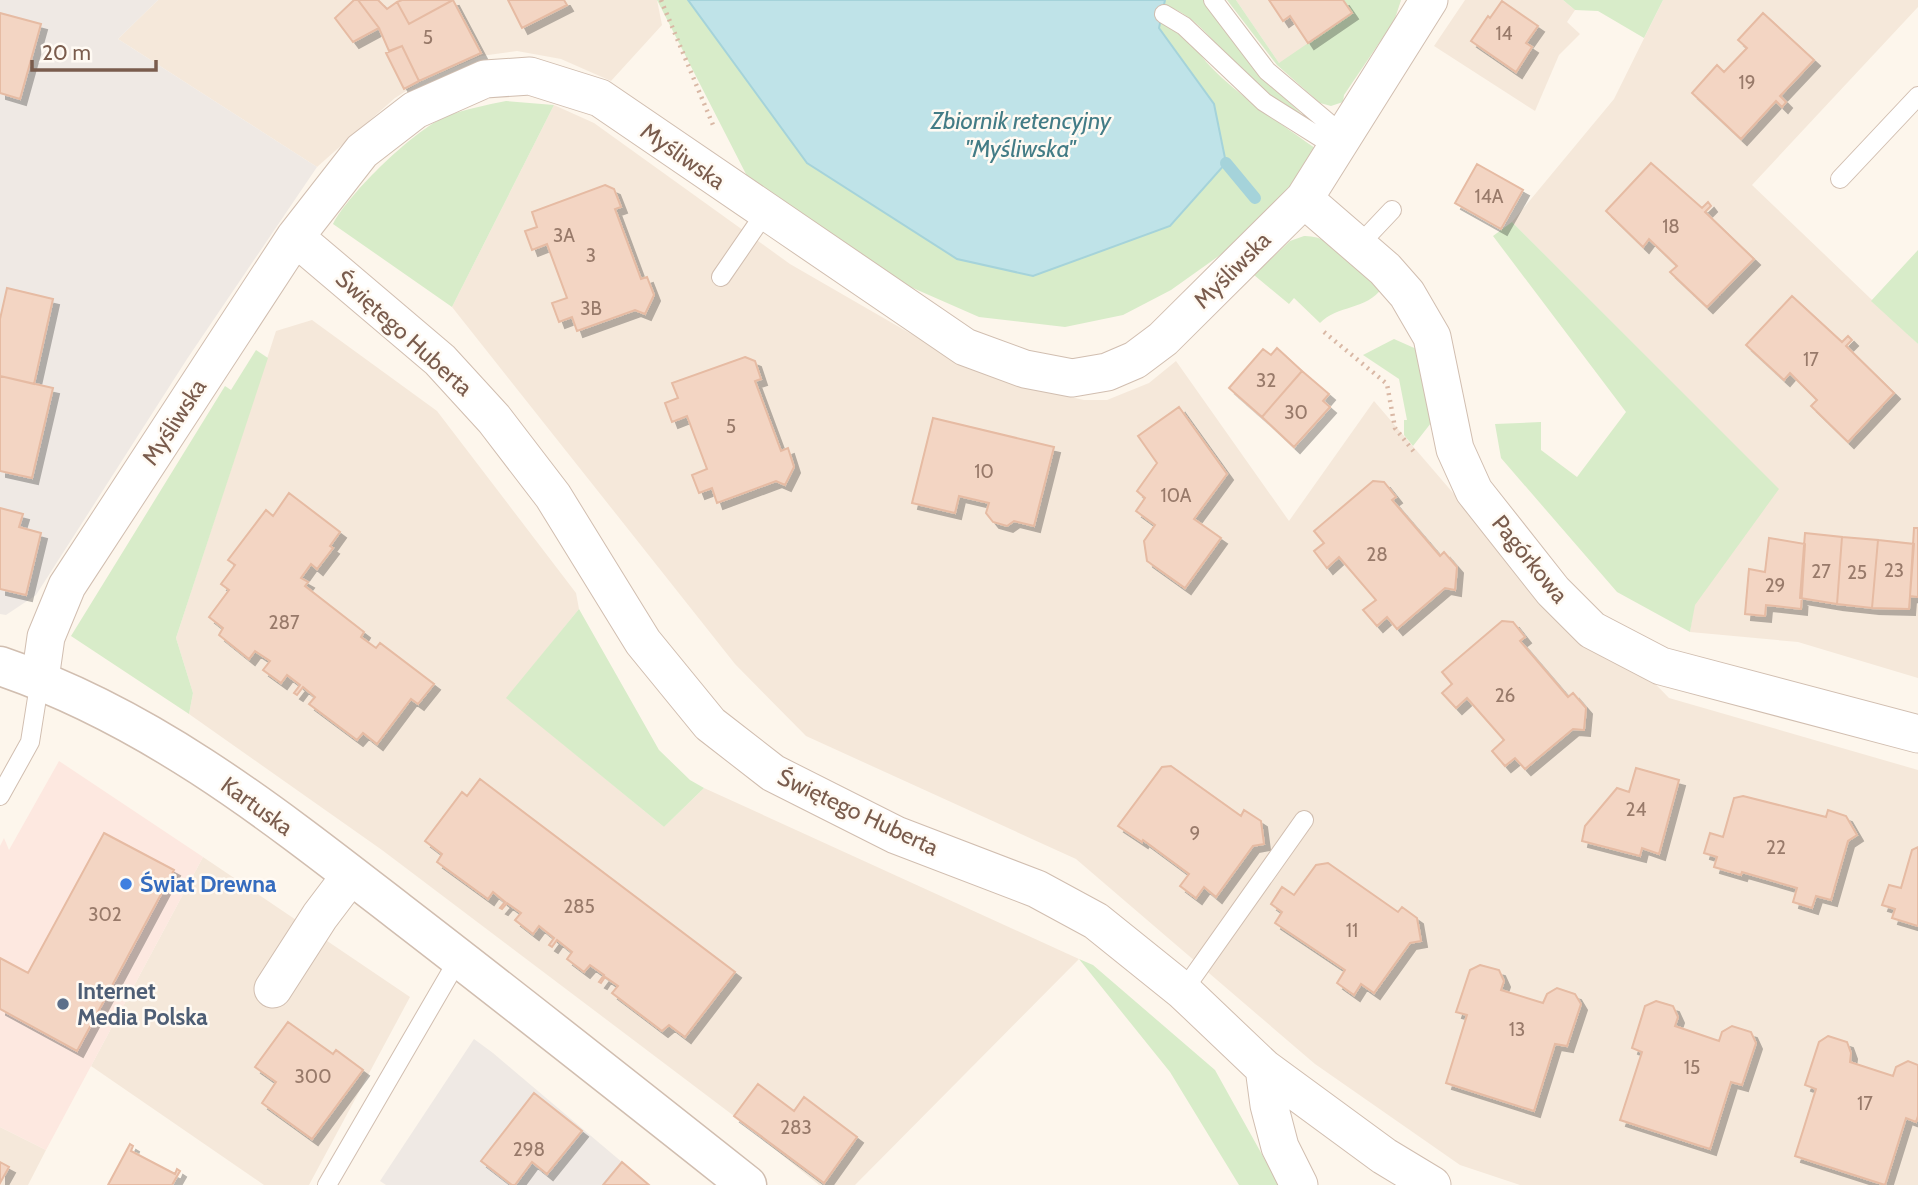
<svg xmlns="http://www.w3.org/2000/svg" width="1918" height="1185" font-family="Cabin,sans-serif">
<defs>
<filter id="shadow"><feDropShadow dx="6" dy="6" stdDeviation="0" flood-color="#0004"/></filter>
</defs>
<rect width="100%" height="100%" fill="#fdf6ec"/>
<path fill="#f5e8da" d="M158 0H657L662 25 611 81 561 59 517 51 481 56 420 82 395 98 317 167 118 39Z
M1236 0H1401L1394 21 1279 63Z
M1465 0H1563L1575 10 1567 22 1580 34 1559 55 1535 111 1434 46Z
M1663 0H1918V7L1752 185 1918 344V678L1798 642 1690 632 1694 605 1778 489 1512 222 1614 99Z
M554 105 594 123 790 264 932 346 1021 386 1084 400H1107L1149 383 1176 361 1289 521 1374 401 1570 629 1637 665 1669 698 1918 770V1185H1520L1460 1165 1315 1064 1076 859 806 736 735 664 452 307Z
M312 320 437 411 576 593 579 609 507 698 664 827 704 788 1079 959 855 1185H819L734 1116 382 850 189 714 193 693 176 638 276 331Z
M203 857 410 997 309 1185H264L91 1066Z
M0 1127 46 1150 28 1185H0Z"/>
<path fill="#fde8e0" d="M59 761 203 857 46 1150 0 1127V846L4 838 9 850Z"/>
<path fill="#efe9e4" d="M0 0H158L118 39 317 167 187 359 36 595 6 615 0 614Z
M474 1039 493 1053 649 1185H386L380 1181Z"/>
<path fill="#d8ecc9" d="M657 0H688L807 163 957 259 1033 276 1170 226 1214 104 1159 28 1161 19 1193 40C1201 72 1286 127 1315 148L1291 185 1256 223 1223 253 1171 290 1123 315 1065 327 979 317 881 274 748 178Z
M1165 0H1204L1266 81 1306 118C1288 106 1267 95 1251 81 1225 59 1198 12 1164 6Z
M1227 0H1236L1279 63 1352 13 1343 0H1401L1394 21 1344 95 1343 102 1331 106 1320 103 1277 65Z
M1563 0H1663L1644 38 1598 11 1575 10Z
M506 101 554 105 452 307 333 224C349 193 415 129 447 116 466 109 486 105 506 101Z
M1512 222 1779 489 1695 605 1690 632 1617 592 1501 458 1495 424 1541 422V450L1577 477 1626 412 1493 236Z
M1304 236C1335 235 1360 269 1382 288 1367 310 1337 305 1320 323L1294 298 1289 304 1254 275 1290 241Z
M1918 250V344L1871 301Z
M1394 339 1421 351 1431 423 1413 446 1404 435V420H1407L1399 379 1363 355Z
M256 350 268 358 176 638 193 693 189 714 71 636 225 386 231 390Z
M579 609 659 750 690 780 704 788 664 827 506 698Z
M1079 959 1093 965 1215 1070 1279 1185H1239L1170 1072Z"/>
<path fill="#bfe3e8" stroke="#a5d3da" stroke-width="2" d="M688 0H1165L1159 28 1214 104 1226 163 1170 226 1033 276 957 259 807 163Z"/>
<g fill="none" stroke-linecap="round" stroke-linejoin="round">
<path stroke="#a5d3da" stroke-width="12" d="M1226 163 1255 198"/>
</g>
<path fill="#f3d5c3" stroke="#e6bba3" stroke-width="2" filter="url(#shadow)" d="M354 0H358L379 28 353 42 335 18Z
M358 0H378L387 9 397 2 409 24 453 0 481 53 419 81 402 46 389 51 379 28Z
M402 0H453L409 24 397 2Z
M508 0H564L567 5 522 28Z
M1269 0H1343L1352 13 1308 43 1290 16 1283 21Z
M1502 1 1538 26 1526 43 1532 47 1516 72 1471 41 1488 16 1490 18Z
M0 13 41 24 20 99 0 93Z
M1763 13 1814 60 1780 96 1786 102 1782 107 1776 101 1741 139 1692 93 1717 65 1724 72 1747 48 1738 40Z
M402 46 419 81 404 89 386 53Z
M1651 163 1702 208 1708 202 1711 206 1705 212 1754 259 1707 307 1670 272 1677 266 1649 239 1643 247 1606 211Z
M1477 164 1523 190 1501 229 1455 203Z
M605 185 614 189 621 207 615 209 641 279 647 277 654 295 645 314 635 310 577 331 572 317 559 322 552 303 567 298 547 244 532 250 525 231 537 227 532 212Z
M7 288 53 299 34 384 0 376V319Z
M1792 296 1842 342 1848 336 1852 340 1846 346 1894 393 1848 442 1811 406 1817 400 1790 373 1784 380 1746 345Z
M1277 348 1302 371 1262 417 1229 388 1263 349 1271 355Z
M745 357 755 361 761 379 755 381 781 451 788 448 794 467 785 485 776 481 717 503 712 488 699 493 692 475 707 469 687 416 672 422 665 403 678 398 672 383Z
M1302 371 1329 394 1323 401 1330 407 1294 447 1262 417Z
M0 376 53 388 32 478 0 471Z
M1179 407 1227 474 1194 519 1221 538 1185 588 1147 561 1144 541 1155 525 1136 511 1145 498 1137 491 1157 463 1138 436Z
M933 418 1054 447 1034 526 1014 521 1007 526 993 522 986 513 989 503 959 496 955 513 912 503Z
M1373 481 1384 482 1396 497 1392 500 1440 556 1444 552 1457 567 1455 590 1445 588 1397 629 1387 617 1377 626 1363 610 1376 600 1339 557 1327 568 1314 551 1324 543 1314 531Z
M289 493 340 532 330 546 333 548 317 569 311 564 301 578 308 582 305 586 364 632 361 637 376 648 380 643 434 684 418 704 411 699 377 744 363 733 357 740 309 704 315 697 303 687 297 695 294 693 300 685 287 675 281 683 263 670 270 661 255 651 249 659 219 635 223 628 209 617 229 590 221 584 235 565 228 560 266 510 273 516Z
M0 508 23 514 19 527 41 533 26 595 0 589Z
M1914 528H1918V597L1910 596Z
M1805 533 1842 537 1837 604 1800 598Z
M1842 537 1878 540 1872 608 1837 604Z
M1769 538 1805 544 1801 609 1766 605 1765 616 1745 614 1749 569 1765 572Z
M1878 540 1914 544 1909 609 1872 608Z
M1502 621 1513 622 1525 637 1520 641 1568 697 1573 693 1586 708 1584 730 1573 729 1525 769 1515 758 1505 766 1492 751 1504 740 1467 698 1456 708 1442 693 1452 684 1442 672Z
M1171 766 1241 816 1244 810 1261 821 1264 844 1253 846 1216 897 1204 887 1196 898 1180 886 1189 874 1143 840 1142 842 1118 826 1162 767Z
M1636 768 1679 780 1659 854 1642 848 1640 856 1582 841 1585 826 1617 788 1629 792Z
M480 779 735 972 685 1037 669 1025 662 1031 612 993 618 986 605 977 601 983 599 982 604 975 590 965 584 972 567 959 572 952 557 940 552 947 549 945 554 938 539 926 533 934 515 920 521 913 507 903 502 909 500 908 505 902 493 892 488 899 437 862 442 854 425 841 462 792 467 796Z
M1743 796 1826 817 1828 810 1846 816 1857 835 1848 841 1831 900 1816 896 1812 908 1793 902 1797 888 1742 872 1741 875 1714 867 1717 857 1704 853 1710 833 1723 837 1734 798Z
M104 833 174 870 77 1051 0 1009V958L28 973Z
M1918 847V926L1892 918 1895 909 1882 905 1889 885 1901 888 1912 850Z
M1328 863 1398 912 1402 907 1417 918 1421 941 1410 943 1374 993 1361 984 1354 995 1337 983 1345 970 1275 923 1282 912 1271 904 1282 887 1294 895 1316 865Z
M1480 965 1499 970 1504 981 1501 990 1543 1003 1547 994 1557 988 1575 994 1581 1004 1567 1046 1555 1044 1534 1111 1446 1083 1467 1015 1456 1012 1470 970Z
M1656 1001 1673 1006 1678 1017 1675 1026 1719 1041 1722 1032 1732 1026 1751 1032 1756 1043 1742 1085 1731 1082 1710 1149 1620 1120 1642 1052 1632 1048 1645 1006Z
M288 1022 333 1054 336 1050 363 1070 312 1139 262 1103 276 1082 255 1067Z
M1828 1036 1847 1042 1851 1053 1850 1062 1893 1076 1896 1067 1908 1061 1918 1065V1116L1916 1122 1906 1118 1885 1185 1795 1156 1816 1089 1805 1085 1819 1042Z
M758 1084 794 1111 804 1097 857 1137 824 1183 734 1116Z
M534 1093 582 1131 547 1174 532 1162 515 1185H512L481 1161Z
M130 1144 133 1146 131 1151 175 1174 177 1169 180 1171 172 1185H108Z
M0 1162 9 1167 0 1183Z
M622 1162 649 1185H603Z"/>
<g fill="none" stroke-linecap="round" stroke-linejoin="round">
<defs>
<path id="service" d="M1213 0 1267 71 1331 125 1347 133
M1164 14 1184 26 1264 102 1337 148
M1840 179 1918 96
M1358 246 1392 210
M721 277 765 213
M0 796 30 742 40 679
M1183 991 1304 820
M327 1185 459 958"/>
<path id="minor" d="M1304 199 1385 269 1407 294 1432 337 1455 449 1474 491 1553 591 1592 630 1661 666 1918 734
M295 237 440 360 494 419 553 496 643 642 710 724 773 773 896 835 1037 889 1096 921 1183 991 1264 1068 1384 1156 1432 1185
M40 679 46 637 67 586 295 237 362 151 415 110 485 79 530 76 600 98 965 347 1025 369 1072 378 1107 372 1135 360 1163 339 1304 199 1429 0
M273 989 320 916 351 875
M1264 1068 1269 1105 1280 1147 1299 1185"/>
<path id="tertiary" d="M0 666C151 717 274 815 398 911 515 1001 631 1093 747 1185"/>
</defs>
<use href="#service" stroke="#d1beb0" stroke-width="20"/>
<use href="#minor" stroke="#d1beb0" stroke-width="39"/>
<use href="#tertiary" stroke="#d1beb0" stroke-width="41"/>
<path stroke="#d9b8a5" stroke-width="4.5" stroke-dasharray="2 5" stroke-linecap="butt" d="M661 0 713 125
M1324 332 1387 384 1395 428 1414 452"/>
<use href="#service" stroke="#fff" stroke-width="18"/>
<use href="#minor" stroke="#fff" stroke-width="37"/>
<use href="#tertiary" stroke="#fff" stroke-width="38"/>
</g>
<circle fill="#3f7fe0" stroke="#fffaf3" stroke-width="2.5" cx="126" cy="884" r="7"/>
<circle fill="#5c6f8a" stroke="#fffaf3" stroke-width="2.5" cx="63" cy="1004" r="7"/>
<g text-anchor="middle" stroke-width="5" stroke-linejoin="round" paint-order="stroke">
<g font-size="19" fill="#987a6a">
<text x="1504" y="40">14</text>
<text x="428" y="44">5</text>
<text x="1747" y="89">19</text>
<text x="1489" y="203">14A</text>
<text x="1671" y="233">18</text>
<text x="564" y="242">3A</text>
<text x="591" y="262">3</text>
<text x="591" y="315">3B</text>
<text x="1811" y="366">17</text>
<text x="1266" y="387">32</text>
<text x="1296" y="419">30</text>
<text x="731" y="433">5</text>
<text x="984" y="478">10</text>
<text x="1176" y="502">10A</text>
<text x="1377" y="561">28</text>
<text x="1894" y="577">23</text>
<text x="1821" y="578">27</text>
<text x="1857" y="579">25</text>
<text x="1775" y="592">29</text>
<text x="284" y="629">287</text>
<text x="1505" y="702">26</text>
<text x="1636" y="816">24</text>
<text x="1195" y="840">9</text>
<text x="1776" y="854">22</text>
<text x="579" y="913">285</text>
<text x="105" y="921">302</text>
<text x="1352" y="937">11</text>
<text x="1517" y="1036">13</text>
<text x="1692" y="1074">15</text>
<text x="313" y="1083">300</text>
<text x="1865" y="1110">17</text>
<text x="796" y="1134">283</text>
<text x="529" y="1156">298</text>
</g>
<g font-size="23" fill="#7a5c4d" stroke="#fffaf3">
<text transform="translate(683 156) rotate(35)" y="8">Myśliwska</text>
<text transform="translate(1232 270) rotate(-45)" y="8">Myśliwska</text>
<text transform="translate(404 333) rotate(42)" y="8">Świętego Huberta</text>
<text transform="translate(174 422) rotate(-57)" y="8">Myśliwska</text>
<text transform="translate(1530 559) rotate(51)" y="8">Pagórkowa</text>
<text transform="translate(257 806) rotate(36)" y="8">Kartuska</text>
<text transform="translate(858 812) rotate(25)" y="8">Świętego Huberta</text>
</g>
<g font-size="23" font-weight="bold" fill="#366cbe" stroke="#fffaf3" text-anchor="start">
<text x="140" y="892">Świat Drewna</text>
</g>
<g font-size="23" font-weight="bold" fill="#4e5e75" stroke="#fffaf3" text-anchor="start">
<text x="77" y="999">Internet<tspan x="77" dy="26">Media Polska</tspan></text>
</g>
<g font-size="24" font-style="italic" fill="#437c86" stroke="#fffaf3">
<text x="1021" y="129">Zbiornik retencyjny<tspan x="1021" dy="28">"Myśliwska"</tspan></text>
</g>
</g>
<path d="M32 60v10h124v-10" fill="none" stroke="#7a5c4d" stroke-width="3.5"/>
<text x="42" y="60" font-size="21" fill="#7a5c4d" stroke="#fffaf3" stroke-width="5" paint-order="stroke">20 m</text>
</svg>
